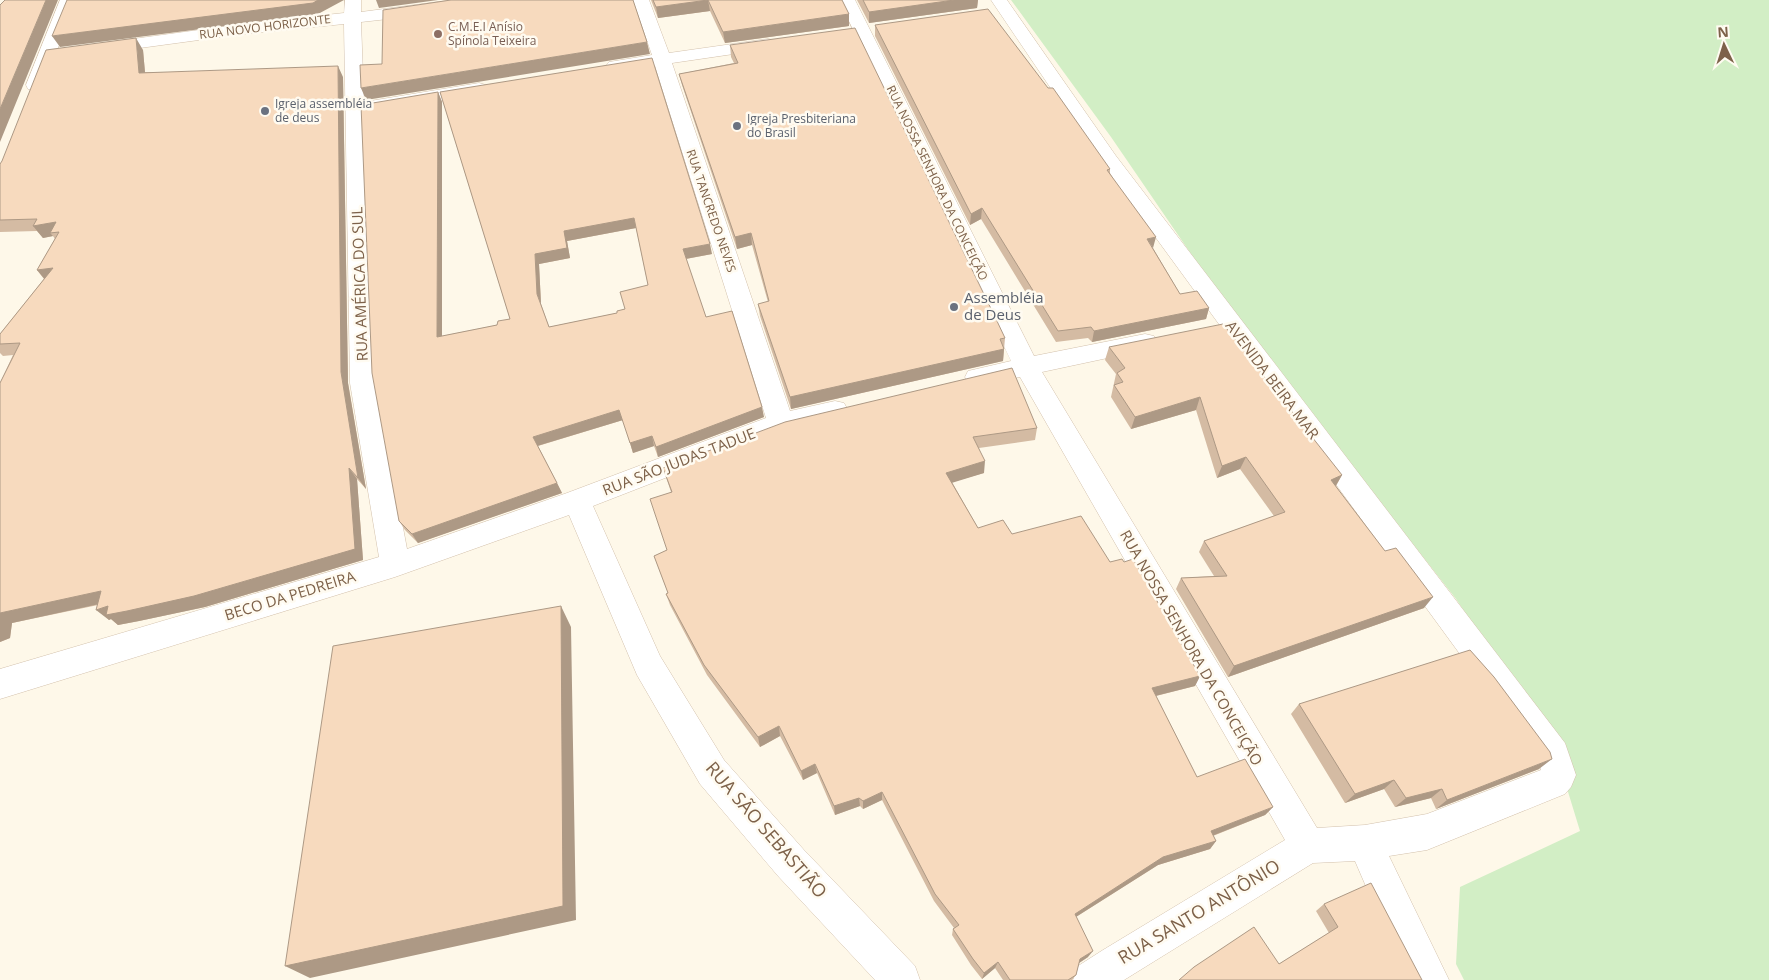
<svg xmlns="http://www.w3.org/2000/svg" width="1769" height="980" font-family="'Open Sans',sans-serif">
<rect width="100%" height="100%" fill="#fef8e9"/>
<path fill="#d2eec5" d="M1011 0H1769V980H1464L1456 964 1460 887 1580 831 1554 746 1456 599 1394 520 1317 438 1111 137Z"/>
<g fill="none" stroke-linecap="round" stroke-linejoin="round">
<defs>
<path id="street" d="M60 0H76L44 85 42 89 35 91 28 89 26 85Z
M345 0H361V12L453 0H491L489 4 483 5 424 15 361 22 364 102 479 83 486 85 488 89 486 93 479 95 364 113 376 383 407 549 567 493 766 418 655 66 615 71 609 70 606 66 609 62 652 55 633 0H649L669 53 768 39 774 40 777 44 774 48 768 49 672 63 790 411 835 401 844 403 848 410 844 417 786 431 593 506 660 656 724 760 804 850 915 966 920 980H875L778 876 700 784 637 675 569 515 395 577 0 699V669L379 557 350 383 344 24 243 34 103 53 97 52 94 48 97 44 103 43 243 24 344 13Z
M839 0H855L1034 356 1145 334 1154 336 1157 342 1154 348 1145 350 1042 372 1317 828 1365 825 1427 814 1541 770 1538 761 1102 164 991 0H1007L1116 156 1565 743 1576 775 1571 787 1565 794 1427 850 1389 856 1449 980H1410L1384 928 1355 861 1313 863 1124 980H1073L1078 966 1103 950 1285 840 1020 377 977 386 968 383 965 377 968 371 1011 361Z"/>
</defs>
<use href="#street" stroke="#d3c1ac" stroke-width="1"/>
<use href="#street" fill="#fff" fill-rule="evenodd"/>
</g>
<path fill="#d4bba3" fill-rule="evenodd" d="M651 0H842L849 14V26L725 43 710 11 658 18Z
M857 0H978L977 8 869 23Z
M875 25 1110 169V173L1153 248 1180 294 1209 308 1206 319 1092 342 1088 338 1056 342 981 219 970 225 875 36Z
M730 45 1005 338 1003 361 791 409 760 316 758 304 768 302 752 245 737 249 682 85 679 74 734 63 731 57Z
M143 50 145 72 343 77 348 383 366 489 357 479 363 560 205 607 139 621 118 625 111 619 109 620 98 605 12 623 10 638 0 642V383L13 355 3 356 0 353V334L44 279 37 270 55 239 53 236 43 238 37 231 0 232V164Z
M438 92 442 102V336L497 325 510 319 440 92 712 254 686 259 706 317 764 417 658 457 654 446 633 453 623 420 538 446 557 483 562 493 418 543 405 530 399 521ZM636 228 648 285 625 309 617 313 549 327 541 304 539 264 570 258 567 241Z
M1109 347 1342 475 1336 486 1424 608 1228 677 1176 589 1181 578 1214 576 1199 552 1204 541 1274 516 1240 469 1217 478 1196 410 1131 429 1111 397 1116 374 1105 360Z
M1037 428 1035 440 979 448 984 473 952 482 978 528 1012 534 1110 562H1124L1200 676 1195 686 1156 696 1197 777 1273 807 1265 815 1213 836 1216 841 1210 849 1158 865 1076 917 1088 957 1079 963 1076 975 1072 980H1003L995 968 982 979 971 965 952 935 953 929 954 928 934 901 882 800 863 809 860 806 835 815 817 773 803 780 780 736 760 747 707 675 670 605 666 594 668 593 654 556 667 550 671 492 663 468Z
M1299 704 1539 769 1436 809 1431 798 1395 807 1384 789 1345 803 1291 714Z
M1324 904 1422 980 1279 964 1329 933 1316 911Z"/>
<path fill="#ad9985" d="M46 0H58L0 142V109Z
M318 0H344L318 14 60 47 52 36Z
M376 0H438L379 8Z
M708 0 710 11 658 18 656 7Z
M954 0H978L977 8 869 23V12Z
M849 14V26L725 43 723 32Z
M136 38 143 50 146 84 139 73Z
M647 42 650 54 366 100 361 88Z
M338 66 343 77 348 383 366 489 358 478 341 372Z
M438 92 442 102V347L437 337Z
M982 208 981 219 970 225 971 214Z
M634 218 636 228 567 241 570 258 539 264 541 304 537 294 535 254 564 231Z
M56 222 59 232 50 233 53 236 43 238 33 226Z
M751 233 752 245 737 249 735 237Z
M1156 237 1153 248 1147 239Z
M710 244 712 254 685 259 683 249Z
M53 268 47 282 37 270Z
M1209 308 1206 319 1092 342 1094 331Z
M1004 349 1003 361 791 409 790 397Z
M1200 397 1196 410 1131 429 1135 417Z
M762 407 764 417 658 457 656 447Z
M619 410 623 420 537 446 533 437Z
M652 436 654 446 633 453 630 443Z
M1246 457 1240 469 1217 478 1222 466Z
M985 461 984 473 945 485 946 473Z
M349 468 357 479 363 560 205 607 139 621 118 625 111 619 109 620 96 610 108 606Z
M1342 475 1335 487 1331 480Z
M557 483 562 493 418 543 412 534Z
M101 591 113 601 12 623 10 638 0 642V613Z
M1433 597 1424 608 1228 677 1234 666Z
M561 606 571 627 576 920 310 978 285 966Z
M1200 676 1195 686 1147 698 1152 688Z
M779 726 780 736 760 747 758 737Z
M1552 759 1539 769 1436 809 1447 800Z
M815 764 817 773 803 780 801 771Z
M1394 780 1384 789 1345 803 1355 794Z
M1442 789 1431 798 1395 807 1406 798Z
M882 792V800L863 809V801Z
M859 798 860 806 835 815 834 806Z
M1273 807 1265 815 1204 839 1211 831Z
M1216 841 1210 849 1158 865 1071 920 1075 914 1163 857Z
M1093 951 1088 957 1076 965 1080 959Z
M998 962 995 968 982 979 984 973Z"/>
<path fill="#f7dabe" stroke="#ad9985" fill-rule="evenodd" d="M5 0H46L0 109V5Z
M67 0H318L313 3 52 36Z
M451 0H633L647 42 361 88 360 65 382 64 383 10Z
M653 0H842L849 14 723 32 708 0 656 7Z
M863 0H954L869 12Z
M988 9 1048 88H1053L1110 169 1107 170 1156 237 1147 239 1180 294 1197 291 1209 308 1094 331 1091 327 1058 331 982 208 971 214 875 25Z
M855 28 996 319 1005 338 1000 339 1004 349 790 397 758 304 769 301 751 233 735 237 679 74 738 63 730 45Z
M136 38 139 73 338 66 341 372 358 478 349 468 355 549 194 596 127 611 106 615 108 606 96 610 101 591 0 613V383L20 343 0 344V334L53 268 37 270 59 232 50 233 56 222 33 226 37 219 0 220V164L2 161 46 50Z
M652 58 710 244 683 249 706 317 732 311 762 407 656 447 652 436 630 443 619 410 533 437 557 483 412 534 399 521 372 373 361 105 438 92 437 337 497 325 498 321 510 319 440 92ZM634 218 648 285 620 292 625 309 617 311V313L549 327 537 294 535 254 567 248 564 231Z
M1223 324 1342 475 1331 480 1385 551 1396 548 1433 597 1234 666 1181 578 1227 576 1204 541 1285 512 1246 457 1222 466 1200 397 1135 417 1114 385 1123 382 1117 373 1125 368 1109 347Z
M1012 368 1037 428 973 437 985 461 946 473 978 528 1003 520 1012 534 1081 516 1110 562 1122 559 1124 562 1133 559 1200 676 1152 688 1197 777 1245 759 1273 807 1211 831 1216 841 1163 857 1075 914 1093 951 1080 959 1076 975 1068 980H1010L998 962 984 973 973 959 953 929 959 925 935 894 882 792 863 801 859 798 834 806 815 764 801 771 779 726 758 737 704 665 666 594 668 593 654 556 667 550 650 499 672 492 663 468 785 422Z
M561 606 563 906 285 966 333 646Z
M1470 650 1494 677 1550 752 1552 759 1447 800 1442 789 1406 798 1394 780 1355 794 1299 704Z
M1371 883 1422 980H1179L1194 967 1254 927 1279 964 1338 927 1324 904Z"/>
<circle fill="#8d6e63" stroke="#fffbf1" stroke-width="2" cx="438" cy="34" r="5"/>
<g fill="#6b7280" stroke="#fffbf1" stroke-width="2">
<circle cx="265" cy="111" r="5"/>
<circle cx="737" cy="126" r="5"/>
<circle cx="954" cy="307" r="5"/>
</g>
<g text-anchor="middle" stroke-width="5" stroke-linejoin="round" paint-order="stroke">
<g font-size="12" fill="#7d6149" stroke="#fffbf1">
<text transform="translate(265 27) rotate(-7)" y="4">RUA NOVO HORIZONTE</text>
<text transform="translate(937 183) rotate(64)" y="4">RUA NOSSA SENHORA DA CONCEIÇÃO</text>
<text transform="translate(711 211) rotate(71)" y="4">RUA TANCREDO NEVES</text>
</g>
<g font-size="12" fill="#785e54" stroke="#fffbf1" text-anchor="start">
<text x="448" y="31">C.M.E.I Anísio<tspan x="448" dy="14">Spínola Teixeira</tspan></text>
</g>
<g font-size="12" fill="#5b616d" stroke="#fffbf1" text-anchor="start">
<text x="275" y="108">Igreja assembléia<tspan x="275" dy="14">de deus</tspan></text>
<text x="747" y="123">Igreja Presbiteriana<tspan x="747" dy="14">do Brasil</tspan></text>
</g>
<g font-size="15" fill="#7d6149" stroke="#fffbf1">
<text transform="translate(360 284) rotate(-92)" y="5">RUA AMÉRICA DO SUL</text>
<text transform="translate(1272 380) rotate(53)" y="5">AVENIDA BEIRA MAR</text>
<text transform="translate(679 462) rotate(-21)" y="5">RUA SÃO JUDAS TADUE</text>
<text transform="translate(290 596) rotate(-17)" y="5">BECO DA PEDREIRA</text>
<text transform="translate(1191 648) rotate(60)" y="5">RUA NOSSA SENHORA DA CONCEIÇÃO</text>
</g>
<g font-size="15" fill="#5b616d" stroke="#fffbf1" text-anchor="start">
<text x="964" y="303">Assembléia<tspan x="964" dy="17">de Deus</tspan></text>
</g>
<g font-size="18" fill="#7d6149" stroke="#fffbf1">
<text transform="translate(766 830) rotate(49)" y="6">RUA SÃO SEBASTIÃO</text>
<text transform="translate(1199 912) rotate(-31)" y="6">RUA SANTO ANTÔNIO</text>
</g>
</g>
<g transform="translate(1724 45) rotate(356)" stroke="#fffbf1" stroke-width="4" paint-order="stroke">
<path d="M0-4L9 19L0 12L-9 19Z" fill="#7d6149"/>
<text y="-8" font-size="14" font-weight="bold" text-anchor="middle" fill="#7d6149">N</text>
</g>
</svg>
